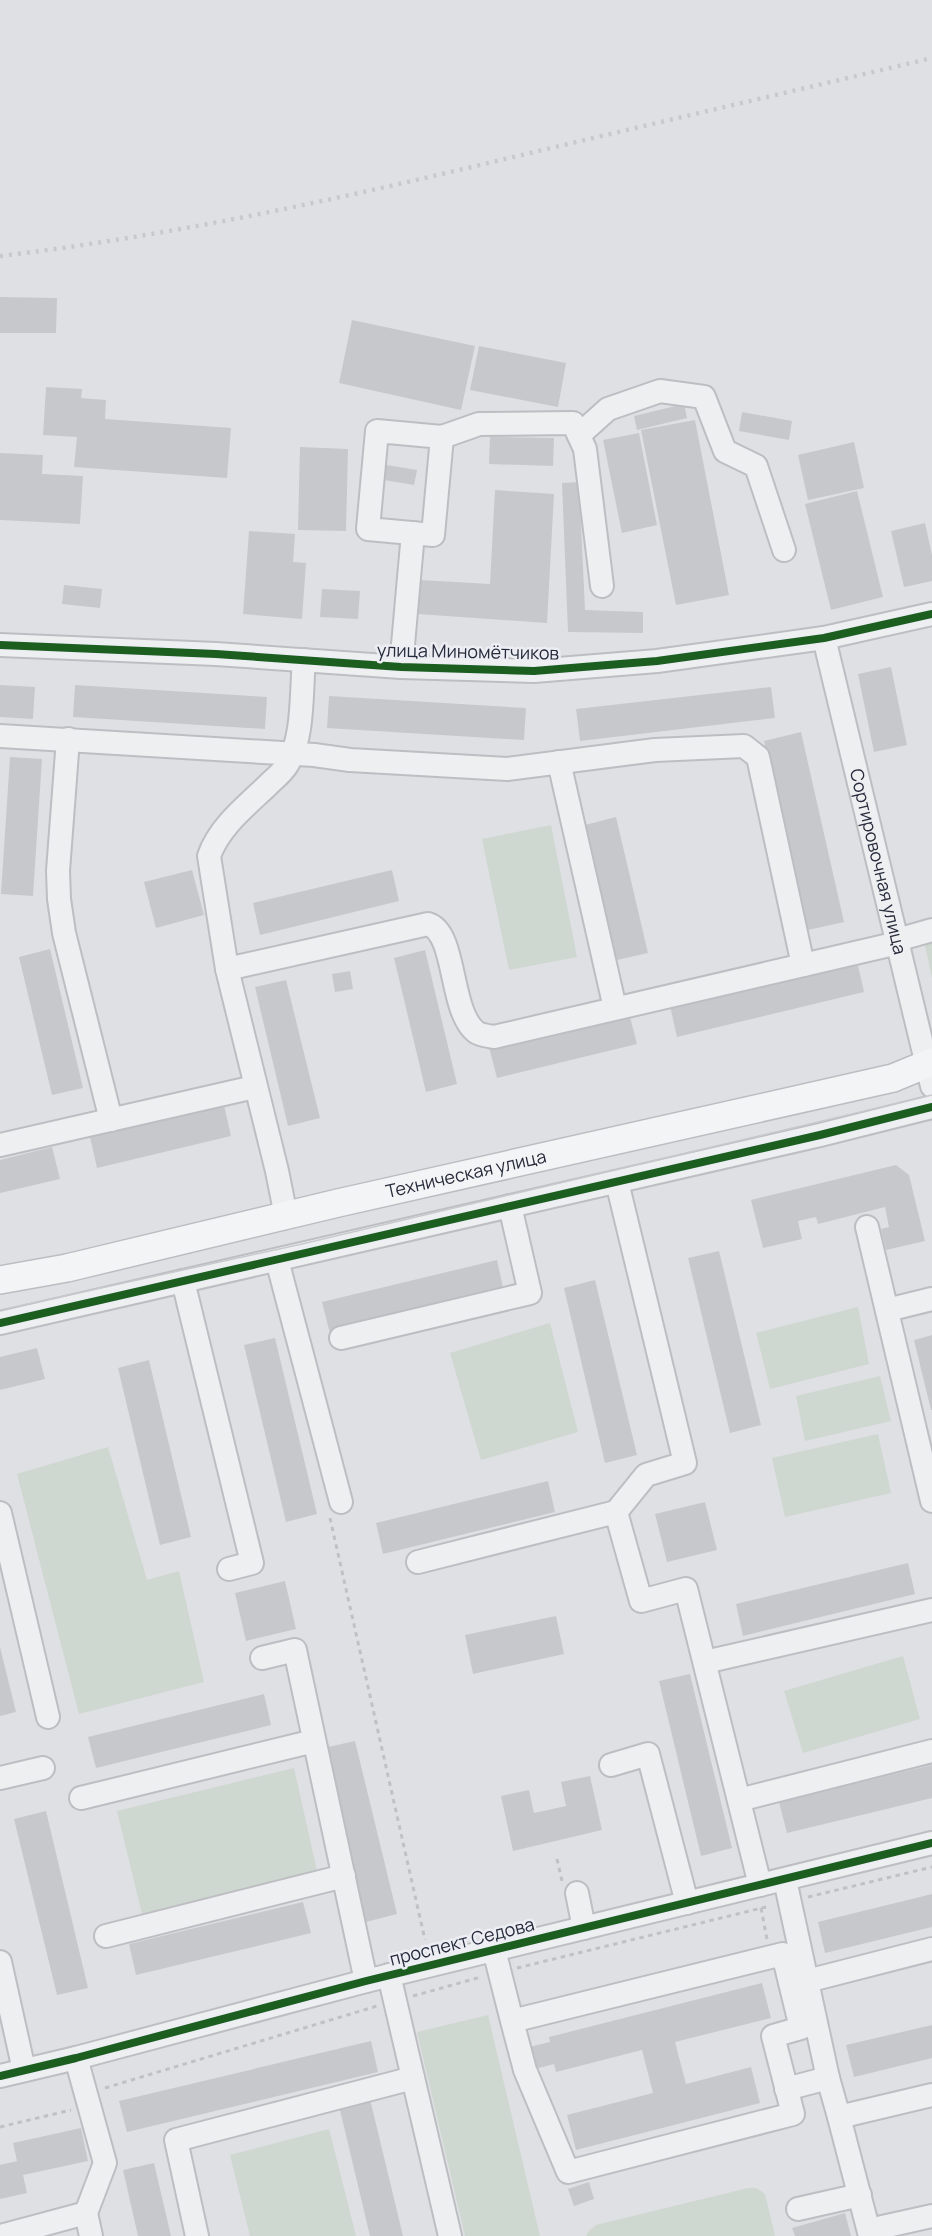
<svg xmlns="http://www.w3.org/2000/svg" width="932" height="2236" font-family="Manrope,sans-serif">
<rect width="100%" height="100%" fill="#dfe0e4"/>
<path fill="#ced7d0" d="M551 825 577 957 509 970 482 839Z
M932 939V978L924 941Z
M858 1307 869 1364 770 1389 756 1333Z
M550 1323 578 1432 481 1460 450 1353Z
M880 1376 891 1421 805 1441 796 1396Z
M878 1434 891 1493 785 1517 772 1458Z
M108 1447 147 1580 179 1571 204 1682 79 1714 17 1474Z
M903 1656 920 1719 803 1753 784 1691Z
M294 1768 317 1871 142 1914 117 1811Z
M488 2015 540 2236H465L417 2032Z
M329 2129 356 2236H250L230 2155Z
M748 2188H756L765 2194 775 2236H586L588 2232 596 2225Z"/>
<path fill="#c7c8cc" d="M0 297 57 298 56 333H0Z
M352 320 475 346 461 410 339 383Z
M479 346 566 363 558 407 470 390Z
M46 387 82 389 81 398 106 400 105 419 231 428 227 478 74 467 77 437 43 435Z
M684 404 687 418 637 430 634 416Z
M742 412 792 421 789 440 739 431Z
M695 420 729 595 676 605 641 430Z
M639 433 657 525 622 533 603 440Z
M490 437 554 438 553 466 489 464Z
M854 442 864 488 808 500 798 455Z
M300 447 348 449 346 531 298 530Z
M0 453 43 455 42 474 83 476 80 524 0 520Z
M381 464 417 470 414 485 378 479Z
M579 482 585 610 643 612V633L568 632 562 483Z
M495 490 554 494 547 623 418 614 420 580 490 584Z
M857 491 883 597 831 610 805 504Z
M925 523 932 555V581L904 587 891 531Z
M249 531 295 534 293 562 306 563 302 619 243 614Z
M64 585 102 589 100 608 62 604Z
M322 589 360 591 358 619 320 617Z
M891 667 907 745 874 752 858 674Z
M0 685 35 687 33 719 0 717Z
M75 685 267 697 265 729 73 717Z
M771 687 775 718 580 741 576 709Z
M329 696 526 708 524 740 327 728Z
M801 732 844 922 808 930 764 741Z
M10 757 42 759 33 896 1 894Z
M616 817 648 953 617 960 585 825Z
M192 870 204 915 156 928 144 882Z
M392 870 399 901 260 935 253 903Z
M50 949 83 1088 52 1095 19 957Z
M425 950 457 1084 426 1092 394 958Z
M857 961 864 992 677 1037 670 1006Z
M350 971 353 989 335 992 332 974Z
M286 980 320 1118 288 1126 255 987Z
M629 1013 637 1044 497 1078 489 1047Z
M224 1105 231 1136 97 1168 90 1137Z
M52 1147 60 1179 0 1193V1160Z
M896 1165 909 1175 925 1241 886 1250 881 1229 889 1227 885 1207 818 1224 816 1217 798 1221 802 1239 763 1248 751 1200Z
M719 1251 761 1425 730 1433 688 1258Z
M497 1260 504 1292 330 1334 322 1302Z
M595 1280 637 1455 605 1463 564 1288Z
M932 1335V1410H931L914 1340Z
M275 1338 317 1514 286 1522 244 1345Z
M37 1348 45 1379 0 1390V1357Z
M149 1360 191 1537 160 1545 118 1368Z
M548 1481 555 1512 383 1554 376 1523Z
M705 1502 717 1550 667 1562 655 1514Z
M908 1563 915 1594 743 1636 736 1604Z
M285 1581 296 1629 246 1641 235 1593Z
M556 1616 564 1654 473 1674 465 1635Z
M0 1647 16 1712 0 1716Z
M690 1674 732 1848 701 1856 659 1681Z
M264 1694 271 1725 96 1768 88 1737Z
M355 1741 397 1914 366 1922 324 1748Z
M932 1765V1798L787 1833 779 1802Z
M590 1776 602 1830 513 1851 501 1796 529 1790 534 1813 566 1806 561 1782Z
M46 1811 88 1988 57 1995 14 1819Z
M932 1894V1927L825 1953 818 1922Z
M303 1902 311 1933 136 1975 129 1944Z
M762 1983 771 2018 675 2042 686 2084 751 2067 760 2103 576 2150 567 2115 653 2093 642 2050 556 2072 554 2064 535 2069 529 2047 550 2042 549 2037Z
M932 2025V2058L854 2077 846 2045Z
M371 2041 378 2072 127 2132 119 2101Z
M370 2099 403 2236H370L339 2106Z
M81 2128 88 2161 23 2175 27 2193 0 2199V2165L17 2161 13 2143Z
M154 2163 171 2236H138L123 2170Z
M589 2182 594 2199 574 2206 568 2189Z
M845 2213 851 2236H795L792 2228Z"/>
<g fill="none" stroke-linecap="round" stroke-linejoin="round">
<defs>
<g id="minor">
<path d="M579 435 608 409 660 391 704 397 725 451 756 466 784 550"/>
<path d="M442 437 433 535 368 529 377 431 442 437 479 424 573 423 585 449 602 586"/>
<path id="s1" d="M824 638 932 1086"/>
<path d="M0 645 216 654 401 667 534 671 657 661 824 638 932 614"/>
<path d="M401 667 413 533"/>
<path d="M0 736 314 755 350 760 507 769 655 750 744 746 758 757 803 965"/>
<path d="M68 739 58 871 59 899 64 933 111 1120"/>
<path d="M559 762 615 1008"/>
<path d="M897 940 932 930"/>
<path d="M227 969 428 924C457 933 449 1011 476 1032 480 1035 488 1036 494 1037L898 943"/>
<path d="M0 1145 250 1088"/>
<path d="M286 1216 277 1171 227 969 209 856C219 827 246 806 268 785 274 779 282 773 287 765 304 738 301 692 304 660"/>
<path d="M867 1227 932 1501"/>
<path d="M277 1260 341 1502"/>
<path d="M183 1281 252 1563 229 1569"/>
<path d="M887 1310 932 1299"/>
<path d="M0 1323 820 1135 932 1107"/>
<path d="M341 1338 530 1293 510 1206"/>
<path d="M616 1512 646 1475 685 1463 617 1182"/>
<path d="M0 1513 48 1717"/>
<path d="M418 1562 616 1512 641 1601 686 1589 760 1885"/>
<path d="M262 1658 295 1650 366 1981"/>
<path d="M705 1662 932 1610"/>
<path d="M611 1765 648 1754 687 1903"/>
<path d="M0 1778 43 1768"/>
<path d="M81 1798 314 1741"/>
<path d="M739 1800 932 1751"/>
<path d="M785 1880 828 2078 839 2117 932 2095"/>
<path d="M577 1893 584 1928"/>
<path d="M106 1936 344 1876"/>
<path d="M494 1950 512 2021 783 1954 801 2028 773 2036 793 2114 568 2172 525 2070 512 2021"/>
<path d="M0 1962 24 2070"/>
<path d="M389 1975 450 2236"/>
<path d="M807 1981 932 1949"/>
<path d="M76 2058 105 2163 86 2213 91 2236"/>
<path d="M0 2076 76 2058 366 1981 932 1843"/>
<path d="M786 2089 828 2078"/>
<path d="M839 2117 870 2236"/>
<path d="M798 2209 860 2195"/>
<path d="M869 2230 932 2216"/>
<path d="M1 2236 86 2213"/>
<path d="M197 2236 176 2140 413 2078"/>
</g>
<g id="major">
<path id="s2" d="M0 1280 67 1268 338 1203 893 1078 932 1062"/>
</g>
</defs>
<use href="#minor" stroke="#bdbec2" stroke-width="26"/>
<use href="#major" stroke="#bcbdc1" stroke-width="30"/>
<path stroke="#c0c1c6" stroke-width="3" stroke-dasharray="4.5 4.5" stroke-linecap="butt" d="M330 1518 425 1940
M557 1859 562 1881
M808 1897 932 1867
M761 1908 767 1939
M517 1968 770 1906
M413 1996 481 1977
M105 2088 377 2006
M0 2127 71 2110"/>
<use href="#minor" stroke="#eeeff1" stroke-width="22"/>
<use href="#major" stroke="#f3f4f5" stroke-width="27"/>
<path stroke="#c7c9cc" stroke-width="1.5" d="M0 1310 302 1244 932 1095"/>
<path stroke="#c7c9cc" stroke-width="4.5" stroke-dasharray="3 6" stroke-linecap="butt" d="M0 256C162 237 321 203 480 165 630 129 781 94 932 58"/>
<defs>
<path id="cycleway" d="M0 645 216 654 401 667 534 671 657 661 824 638 932 614
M0 1323 820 1135 932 1107
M0 2076 76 2058 366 1981 932 1843"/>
</defs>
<use href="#cycleway" stroke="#eceef4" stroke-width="11"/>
<use href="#cycleway" stroke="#1b5e20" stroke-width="8"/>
</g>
<g text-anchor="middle" stroke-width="5" stroke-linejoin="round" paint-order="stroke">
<g font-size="18" fill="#272c3c" stroke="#eceef4">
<text transform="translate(468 652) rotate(1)" y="6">улица Миномётчиков</text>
<text dy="6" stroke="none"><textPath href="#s1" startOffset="230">Сортировочная улица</textPath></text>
<text dy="6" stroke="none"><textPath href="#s2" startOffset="478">Техническая улица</textPath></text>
<text transform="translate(462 1942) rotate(-14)" y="6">проспект Седова</text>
</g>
</g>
</svg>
